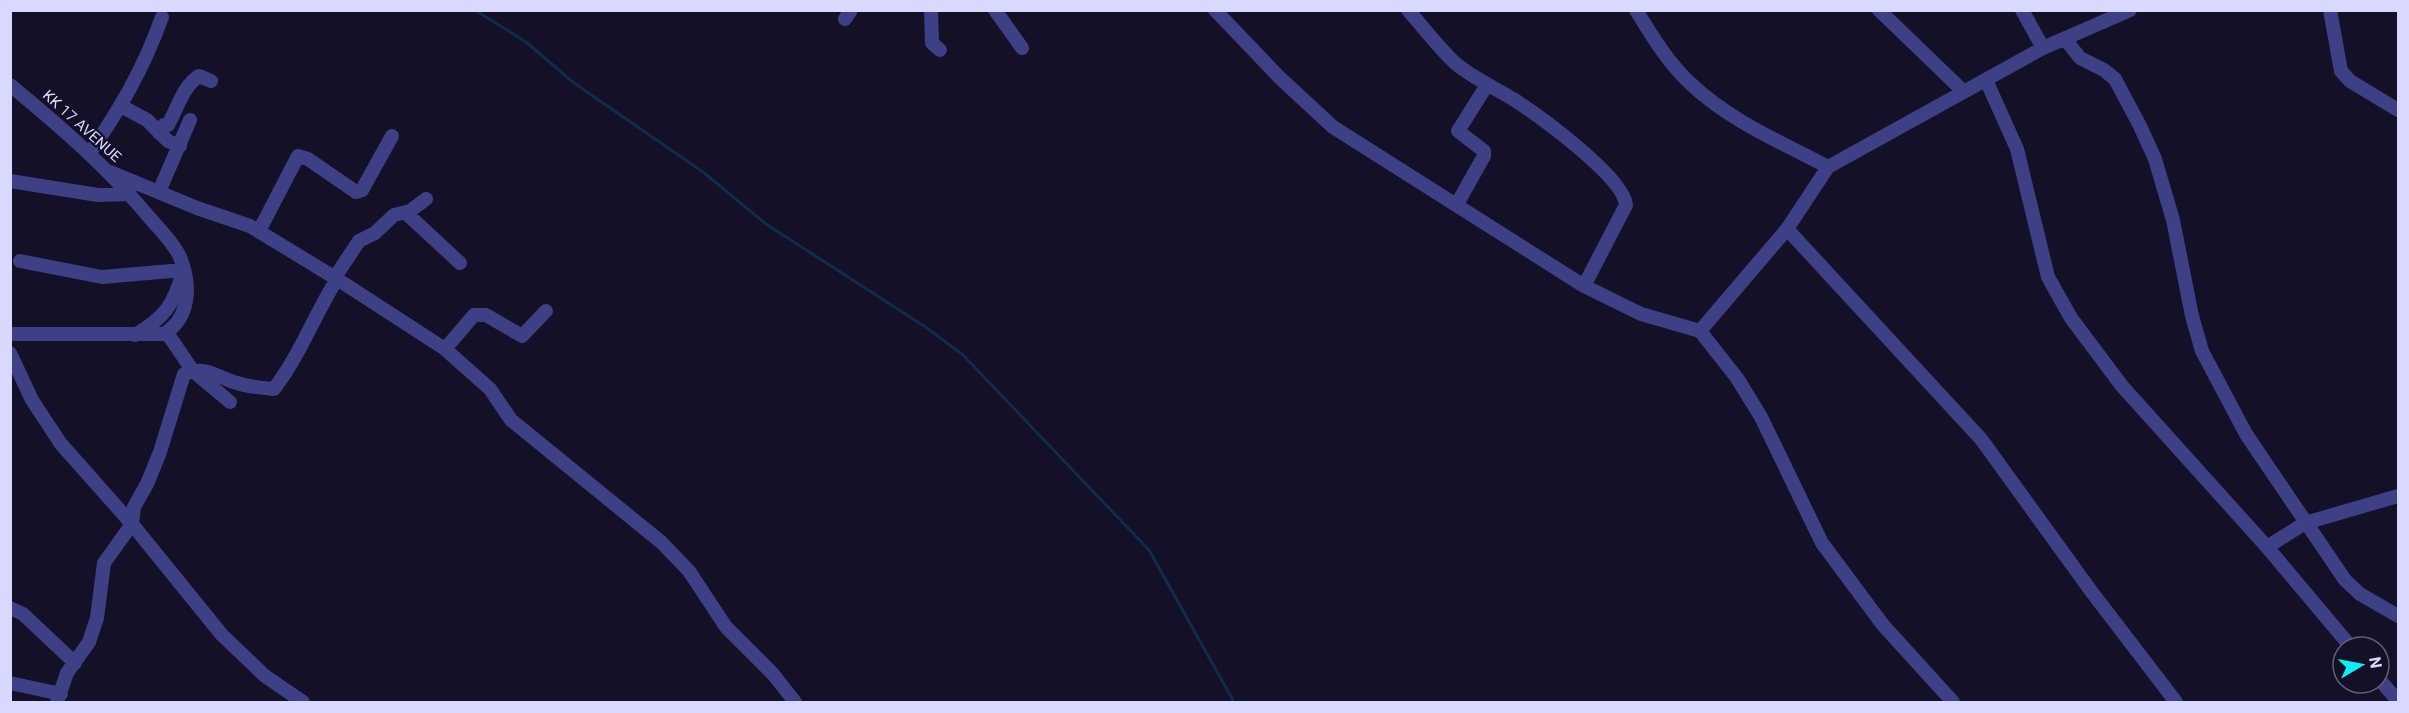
<svg xmlns="http://www.w3.org/2000/svg" width="2409" height="713" font-family="Roboto,sans-serif">
<rect width="100%" height="100%" fill="#131027"/>
<g fill="none" stroke-linecap="round" stroke-linejoin="round">
<path stroke="#102b4b" stroke-width="3" d="M475 10 526 42 574 83 703 172 766 224 927 328 963 355 1149 550 1234 702"/>
<path stroke="#3d4084" stroke-width="14" d="M931 10 932 43 940 50
M995 10 1022 48
M1215 10 1280 78 1333 127 1584 286 1641 314 1700 331 1737 378 1761 417 1822 543 1883 625 1953 702
M1408 10C1423 27 1438 47 1454 62 1472 78 1494 87 1513 99 1538 115 1624 177 1626 205L1584 286
M1636 10C1652 36 1668 63 1691 84 1730 121 1781 142 1828 167
M1879 10 1964 92
M2022 10 2043 48
M2330 10 2341 71 2350 81 2398 110
M845 19 851 10
M2065 39 2080 58 2104 70 2115 79 2140 126 2155 159 2173 220 2192 316 2202 351 2246 434 2345 580 2360 594 2398 616
M1986 80 2017 149 2048 277 2071 318 2122 386 2267 547 2351 647
M10 85C60 126 108 168 149 217 160 230 173 242 180 257 191 284 191 317 164 334H10
M121 106 147 120 168 141 180 146
M159 133 164 125H168C177 109 183 86 199 76L211 81
M89 154C121 107 143 70 162 17
M110 172 197 208 250 226 337 279 445 349 490 389 511 420 661 542 689 571 726 627 773 674 795 702
M10 181 98 195 130 194
M161 187 190 120
M1457 204 1484 156V151L1458 131 1487 85
M406 213 460 263
M1787 229 1981 439 2091 591 2176 702
M259 231 298 156 308 159 356 192 362 190 392 136
M20 261 102 277 183 270
M335 277 359 241 375 233 394 215 410 211 426 199
M1700 331 1787 229 1828 167 2043 48 2130 10
M167 333 193 371 230 402
M135 335C165 317 173 306 183 272
M445 349 474 315H486L522 336 546 311
M10 353 32 400 61 444 132 524 222 635 265 676 303 702
M2267 547 2305 523 2398 496
M10 608 23 614 75 663
M2379 679 2398 701
M10 683 61 694
M57 702 67 673 89 642 97 618 104 563 132 524 134 507 147 484 160 452 184 374C207 365 216 377 237 383 249 387 262 388 274 389 300 355 315 314 337 279"/>
</g>
<g text-anchor="middle" stroke-width="4.5" stroke-linejoin="round" paint-order="stroke">
<g font-size="15" fill="#d9d8fe" stroke="#131027">
<text transform="translate(82 126) rotate(42)" y="5">KK 17 AVENUE</text>
</g>
</g>
<rect width="2409" height="713" fill="none" stroke="#d9d8fe" stroke-width="24"/>
<g transform="translate(2361 665) rotate(80)"><circle r="28" fill="#131027" stroke="#62607d" stroke-width="1.5"/>
<path d="M0-4.5L10 22L0 15L-10 22Z" fill="#0bf0f6"/>
<text y="-9" font-size="16" font-weight="bold" text-anchor="middle" fill="#d9d8fe">N</text>
</g>
</svg>
